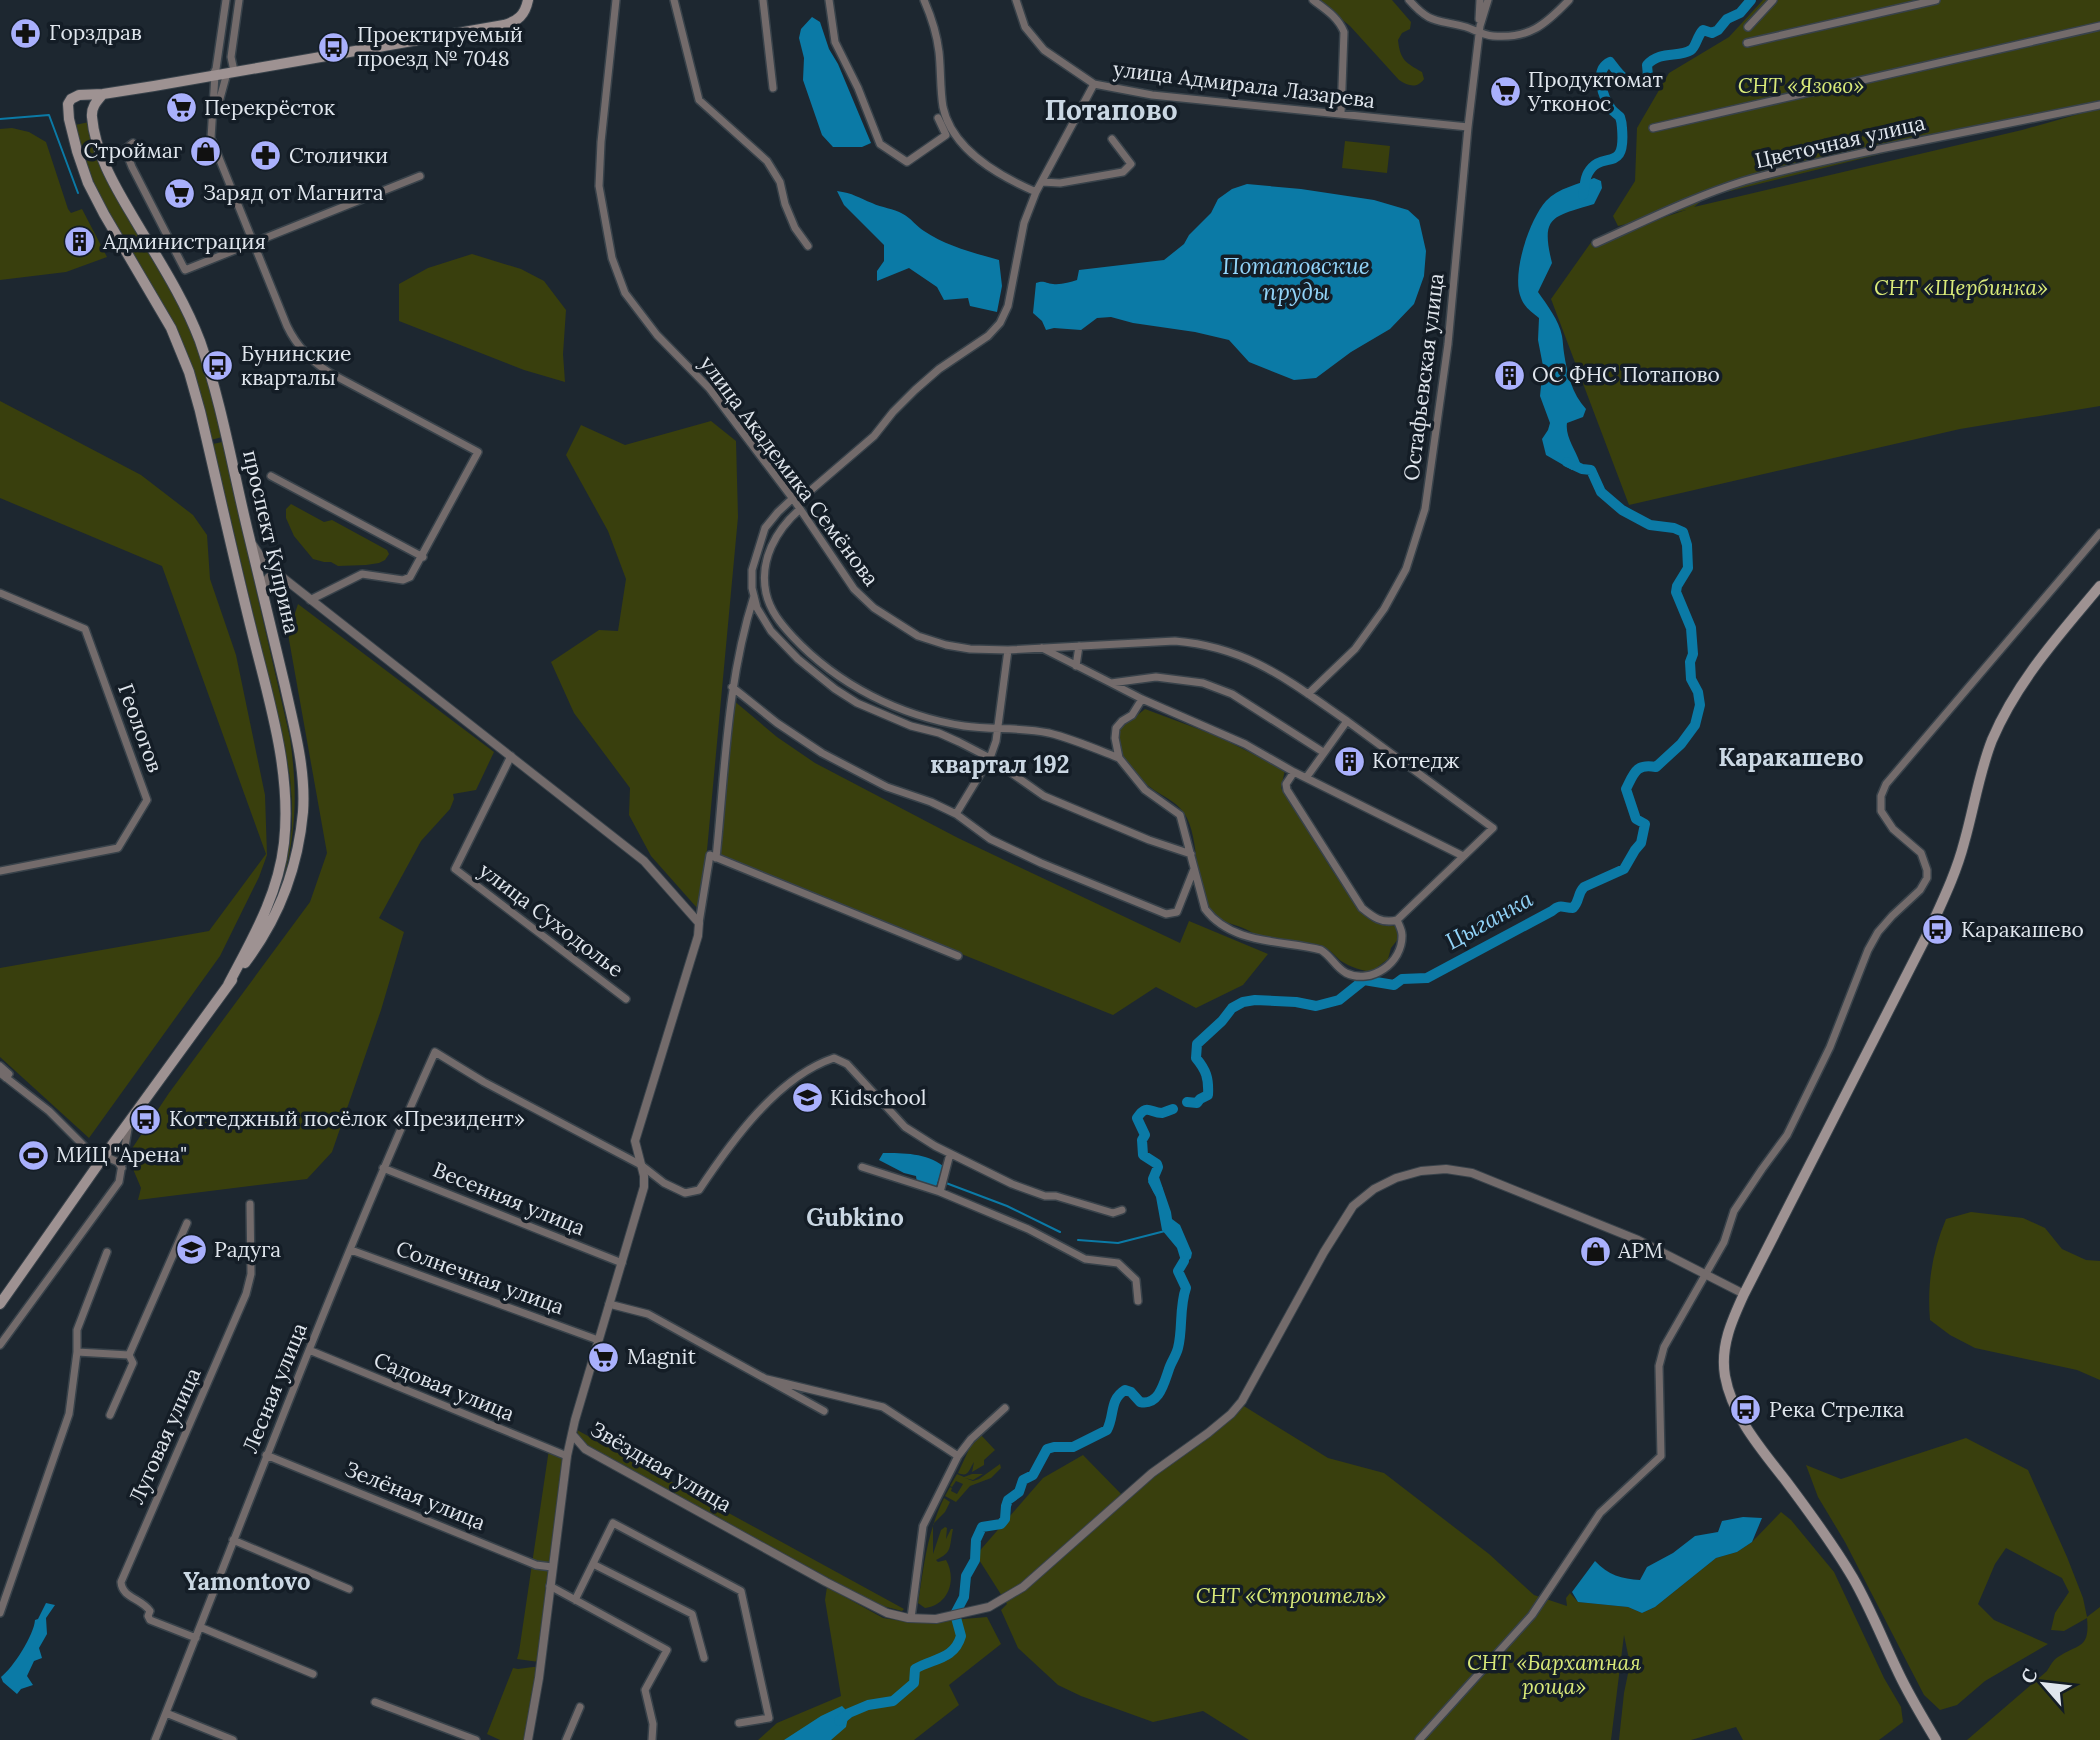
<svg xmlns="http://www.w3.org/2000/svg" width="2100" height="1740" font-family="Lora,serif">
<rect width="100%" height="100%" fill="#1d2730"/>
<path fill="#393f0d" d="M1318 0H1392L1411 22 1410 29 1402 33 1398 40C1400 60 1406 63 1422 72L1424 79C1417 89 1408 86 1399 80L1350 26Z
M1763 0H2100V100L1706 197 1694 207 2022 130 2100 108V406L1960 429 1629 505 1551 299 1592 241 1686 210 1618 226 1613 216 1635 181 1637 128 1669 73 1729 37Z
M89 122 186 318 206 372 222 437 211 440C201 402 193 363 175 327 162 299 144 274 128 248 104 209 86 169 75 125Z
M12 128 29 132 46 142 68 209 71 213 82 209 107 257 66 272 0 280V129Z
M1345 141 1390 146 1387 173 1342 168Z
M472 254 521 269 544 281 566 310 563 354 565 382 524 370 399 321V284L428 268Z
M0 401 141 475 193 515 207 535 210 579 236 655 265 795 267 855 259 877 220 956 89 1138 0 1057V968L209 931 266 854 162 566 0 498Z
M711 421 736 441 738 517 702 904 698 909 651 856 629 815 630 788 574 713 551 662 599 630 618 631 626 579 608 531 566 455 581 425 625 445Z
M222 442 290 738C297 788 297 828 284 877L292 827V803L290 777 283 739 213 444Z
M291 504 324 522 332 520 387 550 389 554 385 560 379 563 366 565 338 566 331 562H324L313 559 294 536 286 518V509Z
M298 604 494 752 476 790 453 794 454 799 450 809 421 841 379 918 404 932 381 1010 332 1152 307 1179 138 1200 141 1188 133 1169 131 1150 169 1093 310 902 327 853 288 634Z
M733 700 777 737 815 763 958 838 1180 943 1189 921 1268 954 1243 985 1196 1008 1156 987 1113 1015 718 856Z
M1145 709 1217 736 1285 770 1281 788 1332 870 1361 912 1372 921 1386 926H1398V939L1391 948 1388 959 1371 972C1360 970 1350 967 1341 961 1336 957 1331 950 1325 948 1310 942 1297 945 1282 944 1265 943 1257 934 1243 928 1233 924 1222 922 1214 914 1191 890 1202 840 1184 813 1175 800 1161 796 1150 787 1138 779 1122 759 1118 745 1114 725 1133 720 1145 709Z
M1971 1212 2023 1218 2045 1228 2062 1249 2086 1260 2100 1261V1380L2077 1370 1975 1348 1950 1335 1930 1320C1927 1285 1932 1252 1946 1219Z
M1239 1403 1328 1458 1384 1473 1489 1554 1534 1595 1567 1606 1566 1598 1570 1593 1578 1602 1628 1607 1642 1613 1655 1607 1716 1558 1737 1552 1752 1542 1781 1512 1791 1520 1834 1572 1884 1678 1901 1707 1903 1722 1879 1740H1743L1736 1727 1691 1740H1619L1624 1693 1630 1664 1624 1635 1611 1740H1249L1203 1711 1153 1722 1081 1696 1058 1685 1018 1648 1001 1610 1007 1604 976 1555 1043 1478 1083 1455 1125 1498Z
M577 1430 904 1609 902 1611 879 1605 858 1594 590 1448 580 1442Z
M981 1435 995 1450 984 1460V1465L972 1472 974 1462C969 1469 969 1478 958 1473L970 1447Z
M1966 1438 2028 1470 2067 1557 2083 1598 2087 1617 2100 1607V1740H1967L2047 1671C2050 1666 2053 1660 2058 1657 2079 1643 2090 1649 2087 1618L2064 1631 2051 1630 2055 1613 2069 1592 2062 1578 2006 1548 1995 1564 1978 1604 1994 1620 2048 1644 1985 1681 1957 1705 1940 1710 1924 1695 1845 1542 1818 1497 1806 1465 1841 1479Z
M549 1449 563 1454 539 1662 517 1659 519 1652Z
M1000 1464 1001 1468 991 1478 970 1486 956 1502 945 1496 950 1487 952 1488 951 1491 957 1494 963 1484 956 1481 952 1487 950 1486 957 1474 964 1477 972 1474H983L973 1480 965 1478 973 1481 979 1479Z
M944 1498 950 1502 945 1512 933 1524V1554L941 1530 945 1527 947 1528 946 1539 951 1529H953C949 1547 953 1552 936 1560L938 1562 946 1560C957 1579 949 1605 925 1608L918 1603C924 1565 927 1533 944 1498Z
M827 1587 883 1618 916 1623 987 1617 1001 1644 949 1685 959 1705 914 1740H758L777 1723 841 1696 825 1600Z
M533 1667H538L527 1740H500L487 1734 513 1668 518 1669Z"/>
<path fill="#0b7aa6" d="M812 17 820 22 829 49 838 64 871 143 862 147H833L822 135 803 80 804 58 799 38 801 29Z
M1594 178 1601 181 1602 188 1594 204C1553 217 1540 215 1552 263L1538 292C1547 305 1559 320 1562 336 1563 341 1563 347 1564 353 1567 373 1572 394 1586 409L1583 417 1567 423C1565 436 1575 449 1580 463L1577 467 1572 470 1546 455 1542 439 1548 430 1550 423 1540 396 1543 366 1538 340 1539 318C1532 312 1524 307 1521 298 1511 275 1529 220 1546 201 1558 188 1579 184 1594 178Z
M1247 184 1301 189 1374 200 1408 210 1419 220 1426 251 1424 276 1414 304 1390 329 1351 352 1316 378 1294 380 1249 362 1229 340 1195 332 1133 323 1111 317 1097 318 1081 330 1054 328 1046 330 1042 321 1033 313 1036 283C1044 280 1045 283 1053 284 1061 285 1070 282 1077 280L1079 270 1164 260 1184 244 1189 235 1211 213 1218 199 1232 189Z
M837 191C853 193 859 198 872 203 882 208 893 208 903 214 911 218 916 226 924 231 946 246 974 253 999 260L1002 286 997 312 970 306 968 298 944 300 937 287 909 268 877 281V271L884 261V245L844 205Z
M883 1153C903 1153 927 1153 943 1166L936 1187 917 1183 916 1176 904 1173 879 1160Z
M1159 1177 1171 1212 1172 1219 1180 1225 1192 1253 1191 1258 1178 1271 1177 1269 1182 1264 1177 1248 1162 1230 1156 1197 1148 1182 1149 1180Z
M1743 1517 1762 1518 1752 1542 1737 1552 1716 1558 1655 1607 1642 1613 1628 1607 1578 1602 1572 1592 1595 1561C1608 1575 1622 1579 1640 1580L1647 1567 1673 1553 1695 1536 1718 1532 1722 1521Z
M46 1603 55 1605 46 1618 47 1634 39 1648 42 1658 34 1661 27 1676 33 1685 21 1689 17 1694 3 1682 1 1677C13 1668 34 1635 35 1620L38 1619Z
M842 1706 849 1713 846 1727 831 1740H784L821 1716Z"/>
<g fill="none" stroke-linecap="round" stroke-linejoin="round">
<path stroke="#0b7aa6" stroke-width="2" d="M0 119 49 115 78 193
M946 1183 1007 1206 1060 1232
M1078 1240 1118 1243 1165 1231"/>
<path stroke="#0b7aa6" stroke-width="10" d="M1583 195C1585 188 1584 180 1588 173 1602 148 1626 176 1622 128 1622 125 1621 120 1620 117 1619 116 1613 111 1612 110 1603 98 1593 70 1610 62 1622 78 1628 88 1648 76L1647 65C1660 50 1679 58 1691 50 1696 47 1697 36 1703 30L1712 33 1718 30 1727 19 1740 13 1751 0
M1187 1102 1197 1103 1200 1099 1208 1095C1209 1078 1206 1070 1196 1058L1197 1044 1222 1021 1232 1008 1243 1002 1255 1000 1296 1002 1316 1006 1339 1000 1364 980 1394 985 1402 979 1427 978 1552 911C1561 903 1563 908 1573 908 1580 901 1577 894 1584 887L1624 869 1635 850 1641 843 1645 824 1636 819 1626 789C1634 773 1636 763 1656 767L1681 744 1695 725 1700 705 1698 692 1691 679 1690 662 1693 654 1691 628 1676 592 1677 586 1688 568 1687 545 1683 532 1674 528 1650 525 1622 510 1601 492 1591 470 1582 469 1567 462
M1158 1190 1153 1179 1158 1167 1157 1164 1143 1155 1142 1140 1145 1135 1137 1118C1147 1103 1150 1113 1162 1113 1165 1112 1170 1110 1173 1109
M839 1721 849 1713 868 1705 893 1701 914 1683 915 1669C933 1658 954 1660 961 1636L955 1614 964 1597 966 1576 975 1560 976 1540 982 1527 1001 1524 1005 1519 1006 1506 1008 1500 1019 1492 1023 1480 1033 1475 1047 1449 1054 1447H1073L1107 1430C1115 1415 1109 1400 1125 1390L1131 1392 1140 1402C1159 1406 1164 1383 1169 1369 1171 1362 1176 1356 1178 1348 1183 1329 1179 1307 1186 1288L1178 1271 1184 1261"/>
<defs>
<path id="minor" d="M616 0 601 142 599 186 612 258 625 293 657 335 709 388 796 503 854 589 874 608 918 636 946 645 970 649 1008 650 1175 641C1248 647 1289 681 1347 721
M674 0 699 100 767 161 780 182 785 204 795 228 808 246
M763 0 773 88
M829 0 835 42 858 88 880 144 907 162 946 135 938 118
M924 0C931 16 937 35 939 52 941 70 940 89 943 107 952 150 999 176 1036 192
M1016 0 1025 27 1044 50 1094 84 1152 95 1468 127
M1313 0C1326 10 1338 17 1344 32L1341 114
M1409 0C1431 25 1437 19 1466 27 1475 30 1483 35 1493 36 1529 39 1545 25 1569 0
M1479 19 1480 0
M1748 27 1773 0
M1747 43 1936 0
M234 71 231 57 239 0
M215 75 211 138 287 326C297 347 311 361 330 373L478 452 410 577 403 580 362 574 310 600
M212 76 216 69 226 0
M216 113 227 73
M1653 128 2100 26
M133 143 125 149 132 167 185 270 420 176
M1042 182 1060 183 1123 172 1131 164 1112 139
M1596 243C1645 221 1693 197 1744 181 1789 168 1834 159 1880 149 1953 134 2027 120 2100 105
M271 476 423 557
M793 498 778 512 765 528 752 570V588L757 608 771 631 798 659 835 689 857 703 911 726 939 733 959 742 990 758 1044 796 1149 840 1191 854
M796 503 874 436 893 412 915 390 939 369 988 336 1000 323 1008 306 1024 223 1036 192 1094 84
M800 509C776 530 759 560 766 593 770 611 781 624 793 637 838 685 900 716 964 726 992 730 1021 727 1049 733 1073 739 1096 749 1119 758
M0 593 85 629 147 800 118 848 0 871
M1042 648 1111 683 1156 677 1203 683 1232 694 1323 752
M1076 666 1079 646
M1111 683 1142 699 1245 744 1294 772 1463 856
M732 687 777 723 822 753 887 787 931 802 956 814 990 839 1041 863 1166 914 1177 912 1194 869
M1308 694 1355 649 1384 609 1406 569 1425 509 1448 344 1468 127 1480 26 1488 0
M1142 699 1132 715 1122 721 1116 728 1115 738 1119 758 1145 790 1180 815 1205 909C1232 945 1282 940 1321 950 1331 956 1336 968 1346 973 1371 985 1403 963 1402 935 1402 930 1399 925 1397 920
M511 756 455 869 626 999
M1294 772 1286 784 1287 790 1362 908C1373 917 1382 924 1397 920L1493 828 1347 721 1306 778
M956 814 990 758 996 741 1008 650
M716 858C725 770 727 681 754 596
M699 923 710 855 958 956
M0 1066 9 1074 6 1078
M0 1073 49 1111 86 1148 118 1162 122 1168
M862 1167 940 1192 1028 1229 1085 1259 1118 1263 1136 1280 1138 1301
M383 1168 622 1263
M940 1192 950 1154
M351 1250 598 1340
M609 1304 648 1314 824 1411
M0 1345 119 1182 129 1123
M309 1350 567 1456
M77 1352 129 1355 187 1223
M767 1379 883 1407 958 1456 923 1526 911 1618
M110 1415 133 1363 129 1355
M266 1455 536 1565 552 1567
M958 1456 971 1439 1005 1408
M233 1540 349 1589
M593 1564 692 1614 704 1658
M550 1586 667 1650 645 1690 653 1724 652 1740
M575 1600 613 1523 741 1591 769 1718 739 1723
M0 1613 69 1414 77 1352V1330L107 1252
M200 1627 313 1674
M196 1638 150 1620 148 1616 150 1611C141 1598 122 1598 121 1582L246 1294 251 1274 250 1204
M375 1702 476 1740
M166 1713 233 1740
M155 1740C247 1510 333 1278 435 1052L484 1082 641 1165 664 1183 685 1193 699 1190C731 1142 777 1077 834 1058L847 1064 905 1127 935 1146 1012 1184 1045 1196H1056L1113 1213 1122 1210
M566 1740 580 1707
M1419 1740 1532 1615 1600 1513 1661 1456 1659 1366 1664 1347 1724 1242 1734 1211 1762 1169 1787 1135 1830 1047 1868 950 1878 932 1892 916 1920 890 1927 878V870L1921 853 1893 829 1881 811V796L1886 784 2100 533"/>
<path id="tertiary" d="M253 545 263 560 282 577 644 861 699 923 698 936 635 1141 644 1176V1187L575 1420 567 1456 539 1678 528 1740
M263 591 266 581 269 577H282
M572 1434 585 1449 826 1582 887 1613 908 1618 936 1619 989 1607 1023 1587 1152 1473 1208 1433 1231 1414 1242 1401 1324 1252 1353 1206 1374 1189 1396 1178 1421 1171 1446 1169 1472 1173 1638 1240 1744 1294"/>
<path id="secondary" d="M103 94C97 101 91 107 92 117 95 152 114 185 132 215 156 256 183 296 200 341 222 404 233 471 249 536 261 586 273 636 285 686 294 727 306 769 303 812 298 868 279 918 245 963
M228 985C252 939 278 896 284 843 292 770 268 698 251 628 233 556 217 483 200 411L189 372 171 328 104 214 88 183 77 151 69 119 68 104 71 99 79 95 103 94 154 86 504 25C518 21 525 15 528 0
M0 1304 104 1156 232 980
M1936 1740C1924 1720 1912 1700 1902 1680 1885 1646 1872 1611 1853 1578 1833 1544 1810 1513 1786 1481 1762 1450 1732 1416 1725 1376 1720 1346 1732 1320 1744 1294L1928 933C1941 904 1956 874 1964 843 1974 808 1979 773 1992 740 2017 681 2060 634 2100 586"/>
</defs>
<use href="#minor" stroke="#38424a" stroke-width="10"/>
<use href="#tertiary" stroke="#38424a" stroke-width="10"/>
<use href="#secondary" stroke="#38424a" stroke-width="12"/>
<use href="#minor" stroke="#736b6b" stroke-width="7"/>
<use href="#tertiary" stroke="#736b6b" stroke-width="8"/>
<use href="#secondary" stroke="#9e9292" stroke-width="10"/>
</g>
<defs>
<symbol id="pharmacy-disc" viewBox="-11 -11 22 22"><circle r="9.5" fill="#a9b0fc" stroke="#141d26"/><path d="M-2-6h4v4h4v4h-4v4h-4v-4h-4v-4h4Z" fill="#111"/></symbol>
<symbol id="bus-disc" viewBox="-11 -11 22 22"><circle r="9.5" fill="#a9b0fc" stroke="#141d26"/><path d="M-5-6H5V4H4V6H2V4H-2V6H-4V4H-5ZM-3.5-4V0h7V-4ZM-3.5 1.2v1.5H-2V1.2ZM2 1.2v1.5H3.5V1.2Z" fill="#111"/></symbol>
<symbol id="supermarket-disc" viewBox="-11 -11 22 22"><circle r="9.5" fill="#a9b0fc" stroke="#141d26"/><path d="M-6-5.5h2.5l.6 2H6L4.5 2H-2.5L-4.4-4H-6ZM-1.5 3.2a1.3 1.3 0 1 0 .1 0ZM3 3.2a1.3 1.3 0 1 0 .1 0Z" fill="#111"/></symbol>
<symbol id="shop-disc" viewBox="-11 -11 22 22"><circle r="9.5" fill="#a9b0fc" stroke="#141d26"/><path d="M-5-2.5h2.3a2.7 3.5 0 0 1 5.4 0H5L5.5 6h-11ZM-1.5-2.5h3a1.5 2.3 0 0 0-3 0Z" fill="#111"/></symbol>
<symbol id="building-disc" viewBox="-11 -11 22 22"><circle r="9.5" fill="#a9b0fc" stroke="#141d26"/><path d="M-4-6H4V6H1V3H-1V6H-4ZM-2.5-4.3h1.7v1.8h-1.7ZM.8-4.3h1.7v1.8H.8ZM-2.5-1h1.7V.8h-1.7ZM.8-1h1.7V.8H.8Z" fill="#111"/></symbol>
<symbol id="school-disc" viewBox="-11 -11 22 22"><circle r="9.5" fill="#a9b0fc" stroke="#141d26"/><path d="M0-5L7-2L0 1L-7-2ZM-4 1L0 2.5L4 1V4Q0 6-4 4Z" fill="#111"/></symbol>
<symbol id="stadium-disc" viewBox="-11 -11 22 22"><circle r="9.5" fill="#a9b0fc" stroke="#141d26"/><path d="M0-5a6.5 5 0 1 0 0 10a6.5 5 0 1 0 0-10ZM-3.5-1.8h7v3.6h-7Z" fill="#111"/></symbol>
</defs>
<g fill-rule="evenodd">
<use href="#pharmacy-disc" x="8" y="16" width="35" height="35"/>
<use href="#bus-disc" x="316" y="30" width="35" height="35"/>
<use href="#supermarket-disc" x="1488" y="74" width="35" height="35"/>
<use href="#supermarket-disc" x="164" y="90" width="35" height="35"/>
<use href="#shop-disc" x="188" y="134" width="35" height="35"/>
<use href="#pharmacy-disc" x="248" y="138" width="35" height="35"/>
<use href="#supermarket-disc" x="162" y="176" width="35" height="35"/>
<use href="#building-disc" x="62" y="224" width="35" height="35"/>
<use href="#bus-disc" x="200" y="348" width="35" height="35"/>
<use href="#building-disc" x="1492" y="358" width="35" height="35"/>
<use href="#building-disc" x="1332" y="744" width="35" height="35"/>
<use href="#bus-disc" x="1920" y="912" width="35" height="35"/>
<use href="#school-disc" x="790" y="1080" width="35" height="35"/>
<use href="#bus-disc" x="128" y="1102" width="35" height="35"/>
<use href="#stadium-disc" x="16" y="1138" width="35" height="35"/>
<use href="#school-disc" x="174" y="1232" width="35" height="35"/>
<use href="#shop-disc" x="1578" y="1234" width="35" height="35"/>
<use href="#supermarket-disc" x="586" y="1340" width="35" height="35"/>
<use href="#bus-disc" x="1728" y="1392" width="35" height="35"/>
</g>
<g text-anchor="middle" stroke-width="7" stroke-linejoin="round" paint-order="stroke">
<g font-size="21" fill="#e0e6ed" stroke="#141d26" text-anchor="start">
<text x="49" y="40">Горздрав</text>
<text x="357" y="42">Проектируемый<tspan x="357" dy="24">проезд № 7048</tspan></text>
<text x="1528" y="87">Продуктомат<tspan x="1528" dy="24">Утконос</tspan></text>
<text x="204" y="115">Перекрёсток</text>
<text x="182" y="158" text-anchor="end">Строймаг</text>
<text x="289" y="163">Столички</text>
<text x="203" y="200">Заряд от Магнита</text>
<text x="103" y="249">Администрация</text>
<text x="241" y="361">Бунинские<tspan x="241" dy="24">кварталы</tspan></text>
<text x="1532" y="382">ОС ФНС Потапово</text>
<text x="1372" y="768">Коттедж</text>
<text x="1961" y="937">Каракашево</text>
<text x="830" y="1105">Kidschool</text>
<text x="169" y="1126">Коттеджный посёлок «Президент»</text>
<text x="56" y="1162">МИЦ "Арена"</text>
<text x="214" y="1257">Радуга</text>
<text x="1618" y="1258">АРМ</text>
<text x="627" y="1364">Magnit</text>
<text x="1769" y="1417">Река Стрелка</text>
</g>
<g font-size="21" fill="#e0e6ed" stroke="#141d26">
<text transform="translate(1244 85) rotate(7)" y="7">улица Адмирала Лазарева</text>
<text transform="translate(1840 142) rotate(-13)" y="7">Цветочная улица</text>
<text transform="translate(1424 377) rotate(-83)" y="7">Остафьевская улица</text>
<text transform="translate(789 471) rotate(53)" y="7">улица Академика Семёнова</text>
<text transform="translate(271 542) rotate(77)" y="7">проспект Куприна</text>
<text transform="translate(140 728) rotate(70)" y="7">Геологов</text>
<text transform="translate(551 920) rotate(37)" y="7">улица Суходолье</text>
<text transform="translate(509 1199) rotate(22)" y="7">Весенняя улица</text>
<text transform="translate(480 1278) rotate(20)" y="7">Солнечная улица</text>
<text transform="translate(444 1387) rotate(22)" y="7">Садовая улица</text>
<text transform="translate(275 1388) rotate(-68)" y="7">Лесная улица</text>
<text transform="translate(165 1436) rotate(-66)" y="7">Луговая улица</text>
<text transform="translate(661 1467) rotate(30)" y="7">Звёздная улица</text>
<text transform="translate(415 1496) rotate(22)" y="7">Зелёная улица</text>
</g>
<g font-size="21" font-style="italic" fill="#d9ea79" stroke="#141d26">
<text x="1801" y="93">СНТ «Язово»</text>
<text x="1961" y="295">СНТ «Щербинка»</text>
<text x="1291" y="1603">СНТ «Строитель»</text>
<text x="1554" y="1670">СНТ «Бархатная<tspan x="1554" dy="24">роща»</tspan></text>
</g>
<g font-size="23" font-style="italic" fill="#92d4f9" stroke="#141d26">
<text x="1296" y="274">Потаповские<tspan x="1296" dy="26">пруды</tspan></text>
<text transform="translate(1489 920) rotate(-29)" y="8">Цыганка</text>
</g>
<g font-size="24" font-weight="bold" fill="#cad7e3" stroke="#141d26">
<text x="1791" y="766">Каракашево</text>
<text x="1000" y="773">квартал 192</text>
<text x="855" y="1226">Gubkino</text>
<text x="247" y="1590">Yamontovo</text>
</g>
<g font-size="28" font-weight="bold" fill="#cad7e3" stroke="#141d26">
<text x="1111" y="120">Потапово</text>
</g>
</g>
<g transform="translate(2044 1684) rotate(298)" stroke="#141d26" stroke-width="5" paint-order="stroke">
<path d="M0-5L12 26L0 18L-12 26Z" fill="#e0e6ed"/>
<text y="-10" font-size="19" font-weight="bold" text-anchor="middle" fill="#e0e6ed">С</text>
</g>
</svg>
